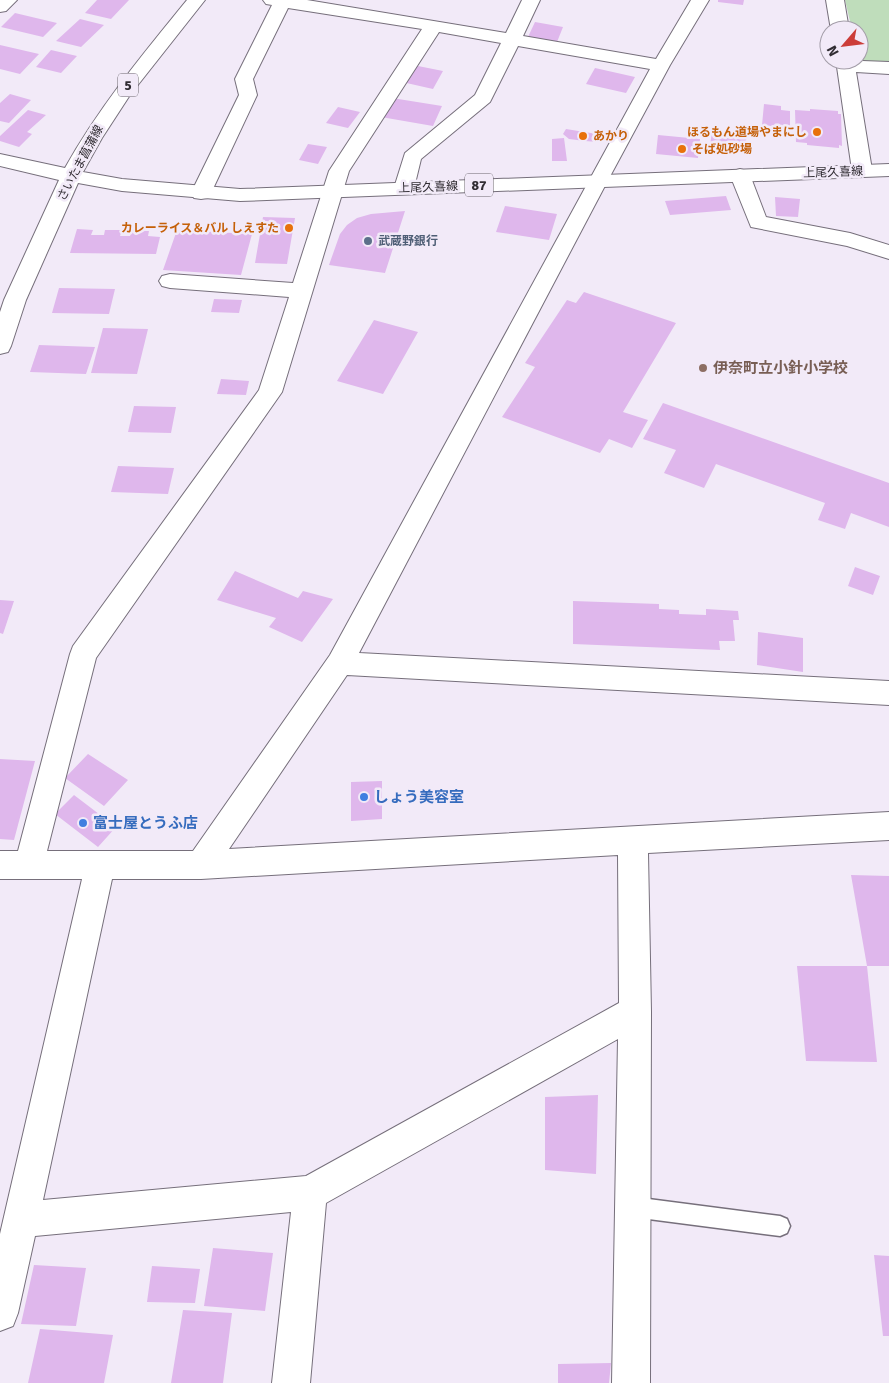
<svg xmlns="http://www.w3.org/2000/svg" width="889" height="1383" font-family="Signika,'Noto Sans JP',sans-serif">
<rect width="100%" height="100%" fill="#f2eaf8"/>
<path fill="#bfddbb" d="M845 0H889V63L859 62V30H852Z"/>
<path fill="#dfb7ec" d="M97 0H129L111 19 85 13Z
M718 0H744L743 5 718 2Z
M15 13 57 23 43 37 1 27Z
M80 19 104 25 81 47 56 41Z
M535 22 563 27 557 42 528 37Z
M0 45 39 54 20 74 0 69Z
M51 50 77 56 61 73 36 67Z
M413 65 443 71 433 89 402 82Z
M595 68 635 77 626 93 586 84Z
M10 94 31 100 9 123 0 121V103Z
M392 98 442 106 433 126 381 117Z
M764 104 781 106V110L790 111V128L762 125Z
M338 107 360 112 348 128 326 123Z
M810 109 838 111V114H841L842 146 839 145V148L807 145V143L796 142 795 110 810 111Z
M28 110 46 115 27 132 32 134 19 147 0 141V136Z
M566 129 603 135 598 142 585 141 569 139 563 134Z
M712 131 747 137 743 150 709 153Z
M658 135 700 139 698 158 656 154Z
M564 138 567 161H552V139Z
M308 144 327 147 318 164 299 160Z
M726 196 731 210 670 215 665 201Z
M775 197 800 199 798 217 776 216Z
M505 206 557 214 549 240 496 232Z
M405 211 385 273 329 265 340 234 347 225 357 218 371 214Z
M263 217 295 218 287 264 255 263Z
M77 229 93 230 91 235H104L105 230H122L120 236H130L132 231H149L148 236 160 237 156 254 70 253Z
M177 230 252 234 241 275 163 270Z
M59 288 115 289 109 314 52 313Z
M584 292 676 323 623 412 648 420 632 448 609 439 600 453 502 417 535 367 525 363 567 300 576 303Z
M214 299 242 300 239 313 211 312Z
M374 320 418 332 383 394 337 381Z
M103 328 148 329 137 374 91 373Z
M39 345 95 347 86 374 30 372Z
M221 379 249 381 246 395 217 394Z
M663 403 889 483V527L851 513 845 529 818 520 825 503 716 464 704 488 664 473 676 450 643 439Z
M134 406 176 407 171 433 128 432Z
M118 466 174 468 168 494 111 492Z
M855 567 880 576 873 595 848 586Z
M235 571 298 598 303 591 333 599 302 642 269 627 276 618 217 600Z
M0 600 14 601 3 634 0 633Z
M573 601 659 604V609L679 610V614L706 615V609L738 611 739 620H733L735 641H719L720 650 573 644Z
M758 632 803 638V672L757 665Z
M88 754 128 780 104 806 65 778Z
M0 759 35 761 14 840 0 839Z
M382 781V819L351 821V782Z
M74 795 116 827 98 847 55 814Z
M851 875 889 876V966H867Z
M797 966H867L877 1062 806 1061Z
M598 1095 596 1174 545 1170V1097Z
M213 1248 273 1253 265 1311 204 1306Z
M874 1255 889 1256V1336H883Z
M34 1265 86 1268 76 1326 21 1324Z
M152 1266 200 1269 195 1303 147 1302Z
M183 1310 232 1313 223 1383H171Z
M40 1329 113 1335 104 1383H28Z
M611 1363 609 1383H558V1364Z"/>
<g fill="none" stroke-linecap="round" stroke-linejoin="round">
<defs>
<path id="service" d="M633 1197 780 1216 787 1219 790 1226 787 1233 780 1236 633 1217 626 1214 623 1207 626 1200Z"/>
<path id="minor" d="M0 0H17L6 11 0 12Z
M263 0H307L506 33 522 0H540L523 36 656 59 691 0H709L670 65 607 182 359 653 889 681V705L347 675 229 849 889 812V840L648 853 651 1012 650 1383H612L618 1039 326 1203 310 1383H272L291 1212 35 1236 18 1313 13 1326 0 1331V1234L82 879H0V851H18L70 654 73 646 259 390 289 297 170 288 162 286 159 281 162 276 170 274 293 283 329 171 422 29 288 8 253 79 257 95 211 193 208 198 201 199 194 198 191 193 239 95 235 79 272 5 266 4ZM439 32 501 43 475 95 405 153 394 188 397 193 404 194 411 193 414 188 421 159 490 102 518 46 650 69 330 655 193 851H47L96 658 282 392 349 171ZM618 855 619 1003 306 1176 43 1200 112 879H201Z
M826 0H844L849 30H831Z
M836 60 889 62V74L856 72 872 170 869 174 862 176 855 174 852 170Z
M740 169 747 171 750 175 766 217 850 233 889 245V259L847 246 751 227 730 175 733 171Z"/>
<path id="primary" d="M187 0H205L130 95 102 138 83 172 122 179 240 189 889 164V176L240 201 122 191 78 183 26 300 11 346 8 352 0 354V312L4 300 59 180 0 166V154L65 168C99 107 143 54 187 0Z"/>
</defs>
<use href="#service" stroke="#766f7b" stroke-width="3"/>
<use href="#minor" stroke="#766f7b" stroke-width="2"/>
<use href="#primary" stroke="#766f7b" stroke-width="2"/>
<use href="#service" fill="#fff" fill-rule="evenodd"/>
<use href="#minor" fill="#fff" fill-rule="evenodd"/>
<use href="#primary" fill="#fff" fill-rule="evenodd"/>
</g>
<g fill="#e8710a" stroke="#f2eaf8" stroke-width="2">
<circle cx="817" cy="132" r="5"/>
<circle cx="583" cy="136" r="5"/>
<circle cx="682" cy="149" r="5"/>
<circle cx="289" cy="228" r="5"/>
</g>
<circle fill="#5c6f8a" stroke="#f2eaf8" stroke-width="2" cx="368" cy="241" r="5"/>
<circle fill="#8d6e63" stroke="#f2eaf8" stroke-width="2" cx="703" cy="368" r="5"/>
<g fill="#3f7fe0" stroke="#f2eaf8" stroke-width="2">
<circle cx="364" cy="797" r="5"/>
<circle cx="83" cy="823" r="5"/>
</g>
<g text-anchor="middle" stroke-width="5" stroke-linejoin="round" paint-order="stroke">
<g font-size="12" font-weight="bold" fill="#c56008" stroke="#f2eaf8" text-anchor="end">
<text x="807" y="136">ほるもん道場やまにし</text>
<text x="593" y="140" text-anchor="start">あかり</text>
<text x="692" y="153" text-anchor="start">そば処砂場</text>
<text x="279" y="232">カレーライス＆バル しえすた</text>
</g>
<g font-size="12" fill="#302c32" stroke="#f2eaf8">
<text transform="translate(80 163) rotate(-62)" y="4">さいたま菖蒲線</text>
<text transform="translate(833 172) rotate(-2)" y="4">上尾久喜線</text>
<text transform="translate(428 187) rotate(-2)" y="4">上尾久喜線</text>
</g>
<g font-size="12" font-weight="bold" fill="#4e5e75" stroke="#f2eaf8" text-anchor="start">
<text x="378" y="245">武蔵野銀行</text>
</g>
<g fill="#f2eaf8" stroke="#6a656d" stroke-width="1">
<rect x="118" y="73.5" width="20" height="23" rx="4"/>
<rect x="465" y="173.5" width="28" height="23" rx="4"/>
</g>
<g font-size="14" font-weight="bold" fill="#302c32">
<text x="128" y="90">5</text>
<text x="479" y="190">87</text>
</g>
<g font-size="15" font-weight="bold" fill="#785e54" stroke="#f2eaf8" text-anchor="start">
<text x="713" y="373">伊奈町立小針小学校</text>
</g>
<g font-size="15" font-weight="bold" fill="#366cbe" stroke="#f2eaf8" text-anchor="start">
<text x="374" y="802">しょう美容室</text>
<text x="93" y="828">富士屋とうふ店</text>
</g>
</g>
<g transform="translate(844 45) rotate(242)"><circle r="24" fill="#f2eaf8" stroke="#a49ea9"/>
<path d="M0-4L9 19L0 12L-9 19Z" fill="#cc3d39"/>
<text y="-8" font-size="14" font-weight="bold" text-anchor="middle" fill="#302c32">N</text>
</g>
</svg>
